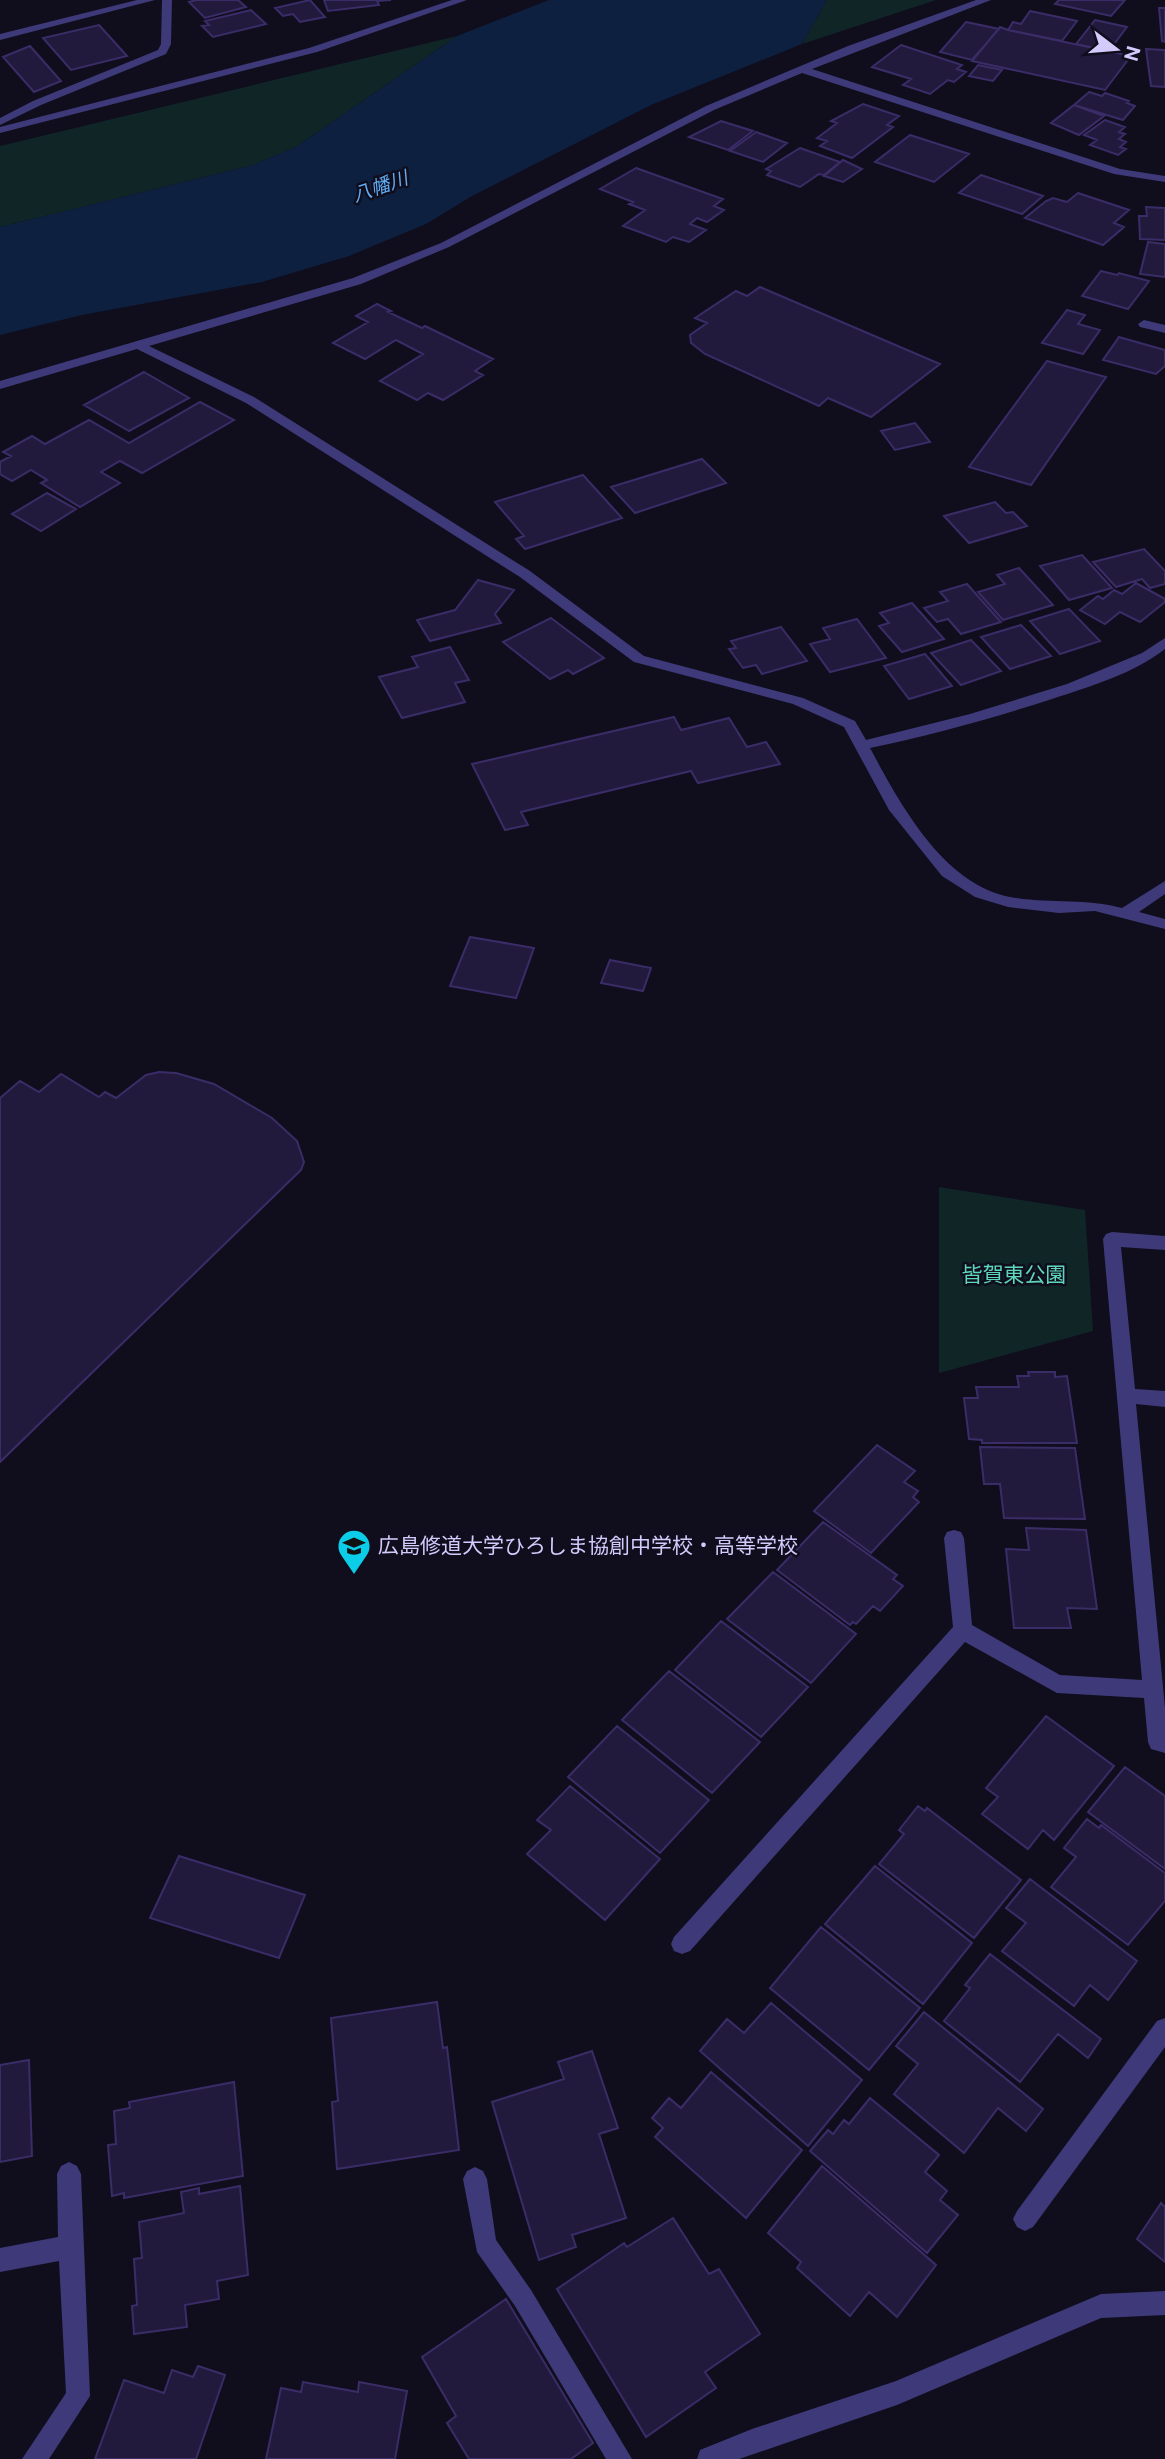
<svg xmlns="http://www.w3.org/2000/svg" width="1165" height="2459" font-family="'Public Sans','Noto Sans JP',sans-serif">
<rect width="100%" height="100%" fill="#100d1d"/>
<path fill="#102626" d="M827 0H936L802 44Z
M457 36 296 147 253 165 0 227V146Z
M939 1187 1085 1210 1093 1331 939 1373Z"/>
<path fill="#0e203f" d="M549 0H827L802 44 651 105 472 196 426 224 349 256 262 282 82 315 0 335V227L253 165 296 147 457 36Z"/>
<path fill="#221a3d" stroke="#3a2d67" stroke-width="2" d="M196 0H238L246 7 205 18 189 2Z
M310 0 325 17 300 22 293 14 283 16 275 8Z
M324 0H391L377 1 379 5 328 11Z
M1059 0H1125L1111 16 1055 4Z
M1159 8H1165V42L1162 41Z
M251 10 266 24 213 37 202 26 209 25 205 21Z
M1030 11 1077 21 1062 41 1008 30 1013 22 1021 24Z
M1095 20 1127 27 1109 51 1076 44Z
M966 22 999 29 972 60 940 52Z
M99 25 127 56 71 70 43 38Z
M1000 27 1008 30 1131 56 1105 90 972 61Z
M901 45 962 65 957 69 966 72 954 82 948 80 930 94 903 85 911 79 872 67Z
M30 46 61 81 34 92 3 57Z
M1146 49 1165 50V87L1151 86Z
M978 65 1002 70 993 81 969 76Z
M1089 92 1102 96 1105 93 1129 101 1127 103 1135 106 1123 120 1074 105Z
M863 104 899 116 887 125 893 127 852 158 820 146 827 141 817 138 837 123 831 121Z
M1074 105 1104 116 1079 135 1051 123Z
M1105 120 1125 127 1119 132 1125 134 1119 139 1126 142 1120 147 1126 149 1118 155 1090 145 1097 140 1084 135Z
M721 121 753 131 728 150 689 137Z
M756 132 787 143 763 162 730 151Z
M910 135 969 154 934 182 875 162Z
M800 148 840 162 824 175 819 174 800 187 767 175 771 171 766 169Z
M843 160 862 169 843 182 824 176Z
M636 168 723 199 714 206 724 210 707 222 697 218 690 224 706 230 689 242 673 237 666 242 623 226 645 210 629 204 633 202 600 189Z
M981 175 1043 196 1022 214 959 193Z
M1078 193 1129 210 1114 223 1124 227 1103 245 1025 218 1046 201 1053 198 1067 202Z
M1146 207 1165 208V240L1140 239 1139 216H1147Z
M1148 242 1165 244V277L1140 274Z
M1101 271 1117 275 1119 273 1149 281 1128 309 1082 296Z
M760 287 940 364 871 417 828 398 819 406 705 354 691 343 690 335 707 323 695 318 736 291 747 296Z
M377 304 391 311 388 312 422 328 425 326 493 359 475 371 483 375 443 400 428 393 417 400 380 381 423 354 396 340 365 359 333 343 368 322 356 316Z
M1067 310 1085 315 1078 324 1100 330 1083 354 1042 343Z
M1119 337 1165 350V366L1156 374 1103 360Z
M1047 361 1106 377 1031 485 969 467Z
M144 372 189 398 129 431 84 405Z
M200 402 234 420 142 473 120 461 101 472 120 483 80 507 41 483 47 480 31 470 12 481 0 474V462L11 456 3 452 32 436 45 444 89 420 129 443Z
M915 423 930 442 895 450 881 431Z
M702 459 726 483 635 513 611 487Z
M583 475 622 518 525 549 516 539 524 536 495 502Z
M47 493 76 509 41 531 12 514Z
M995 502 1006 513 1013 512 1027 526 969 543 944 516Z
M1144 549 1165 571V584L1150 588 1142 579 1116 587 1093 562Z
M1082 555 1112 588 1069 600 1040 566Z
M1019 568 1053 605 1003 620 978 592 1005 584 997 575Z
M478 580 514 590 495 614 501 623 430 641 417 620 455 610Z
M1136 583 1165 599V602L1140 622 1120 612 1105 624 1080 610 1098 596 1103 599 1114 590 1122 594Z
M967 584 1001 622 961 634 948 619 937 622 924 608 948 601 940 592Z
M912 603 944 639 902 652 879 626 889 623 880 613Z
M1069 609 1100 641 1060 654 1030 621Z
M551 618 604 658 573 674 568 670 550 679 503 642Z
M857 619 886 658 830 672 810 644 830 639 823 628Z
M1021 625 1051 656 1010 669 981 637Z
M781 627 807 661 762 674 756 665 743 668 729 649 736 648 731 641Z
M971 640 1001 671 961 685 931 653Z
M450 647 469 680 455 683 465 702 402 718 379 677 418 667 412 657Z
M925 654 952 686 909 699 884 666Z
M674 717 681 730 729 718 747 747 766 742 780 764 698 783 691 771 521 812 528 825 505 830 472 764Z
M470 937 534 948 516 998 450 986Z
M610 960 651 968 643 991 601 983Z
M159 1072 176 1073 214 1084 272 1118 297 1141 304 1162 301 1170 0 1462V1098L20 1081 39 1092 61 1074 99 1097 105 1092 116 1098 146 1075Z
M1028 1372H1055V1377L1067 1376 1077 1443H982V1440L969 1439 964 1398H978L976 1387H1019L1017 1376H1029Z
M877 1445 915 1471 904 1482 918 1491 913 1497 919 1502 871 1553 814 1511Z
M980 1447 1075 1448 1085 1519 1004 1518 1000 1484H984Z
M823 1522 897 1575 893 1579 903 1586 880 1611 873 1606 856 1624 853 1622 850 1625 777 1570Z
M1026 1528 1086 1530 1097 1609 1067 1608 1071 1628H1014L1006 1549 1029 1550Z
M773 1572 856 1634 811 1683 727 1619Z
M721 1621 808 1687 761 1737 675 1670Z
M669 1671 760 1742 712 1793 622 1720Z
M1046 1716 1114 1766 1054 1840 1043 1830 1028 1849 982 1814 998 1797 986 1788Z
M617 1726 709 1800 660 1853 568 1777Z
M1125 1767 1165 1796V1869L1088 1812Z
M570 1786 660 1859 605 1920 527 1854 551 1830 537 1820Z
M918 1806 925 1811 927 1808 1021 1880 974 1938 879 1864 904 1834 899 1830Z
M1087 1819 1099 1828 1101 1825 1165 1873V1901L1128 1945 1051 1887 1076 1857 1064 1848Z
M179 1856 305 1895 279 1958 150 1918Z
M875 1866 972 1943 923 2004 825 1924Z
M1030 1879 1137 1961 1108 2000 1090 1985 1074 2006 1002 1951 1026 1923 1006 1908Z
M821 1927 920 2008 869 2070 770 1988Z
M990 1954 1101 2039 1088 2058 1058 2034 1020 2082 944 2021 970 1988 965 1985Z
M437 2002 443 2048 447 2047 459 2150 337 2169 332 2102 338 2101 331 2018Z
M771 2003 862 2080 808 2146 700 2051 727 2019 744 2033Z
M924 2012 1043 2109 1026 2131 998 2108 964 2153 894 2094 918 2064 896 2046Z
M592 2051 618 2128 599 2134 626 2218 572 2235 576 2247 539 2260 492 2102 564 2079 558 2062Z
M29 2060 32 2156 0 2162V2065Z
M711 2072 802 2150 746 2218 655 2137 663 2128 652 2118 669 2098 681 2108Z
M234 2082 243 2176 124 2198V2193L112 2196 108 2145 116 2144 114 2111 130 2108 129 2102Z
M870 2098 939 2155 925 2172 947 2191 940 2200 958 2215 927 2253 810 2151 828 2130 833 2134 844 2120 849 2124Z
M822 2166 936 2265 897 2317 869 2292 850 2316 797 2268 801 2262 768 2233Z
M240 2186 248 2275 217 2281 219 2299 185 2305 187 2327 134 2334 132 2306 137 2305 134 2259 142 2258 139 2222 184 2213 181 2192 199 2188V2194Z
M1161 2203 1165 2207V2262L1137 2239Z
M673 2218 709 2274 719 2269 760 2334 705 2372 716 2388 646 2437 557 2289 624 2243 627 2247Z
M506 2299 593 2443 571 2459H469L447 2423 456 2416 422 2357Z
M198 2366 225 2375 196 2459H95L124 2380 164 2393 172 2370 193 2377Z
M303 2382 358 2392 359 2382 407 2391 395 2459H266L281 2388 301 2392Z"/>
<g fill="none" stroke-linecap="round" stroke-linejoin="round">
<path fill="#3e3a79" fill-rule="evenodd" d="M475 2167 483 2171 487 2179 496 2240 531 2290 632 2459H606L515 2306 477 2252 463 2179 467 2171Z"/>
<path fill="#3e3a79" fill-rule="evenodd" d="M137 0H155L0 40V34Z
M162 0H172L171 44 166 54 41 105 0 125V118L33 101 158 50 161 44Z
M976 0H991L812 69 1120 169 1165 176V182L1114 174 802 73 714 110 449 247 361 284 149 346 254 397 530 571 644 656 803 698 855 721 866 740 970 714 1067 684 1142 653 1165 638V649C1133 674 1091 686 1052 699 993 718 932 735 870 748 900 804 943 884 1010 897 1049 904 1085 898 1122 908L1165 881V894L1139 912 1165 919V929L1095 911 1059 913 1008 907 975 897 942 876 889 810 844 727 793 704 634 662 520 577 246 403 137 349 0 389V381L353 278 441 243 706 106 848 46Z
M1144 320 1165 325V333L1140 327 1138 324Z
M1112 1232 1165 1236V1250L1121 1247 1135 1389 1165 1391V1407L1136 1404 1165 1708V1753L1151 1749 1148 1742 1144 1698 1057 1693 965 1642 690 1951 682 1954 674 1951 671 1944 674 1937 953 1627 944 1538 947 1532 954 1530 961 1532 964 1538 972 1625 1060 1675 1142 1680 1103 1239 1106 1234Z
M1165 2018V2047L1033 2227 1025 2231 1017 2227 1013 2219 1017 2211 1157 2021Z
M69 2162 77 2166 81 2174 90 2396 49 2459H22L66 2393 59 2261 0 2272V2248L58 2237 57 2174 61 2166Z
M1165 2291V2315L1101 2318 897 2405 739 2459H697L700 2450 752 2429 896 2381 1101 2294Z"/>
<path fill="#3e3a79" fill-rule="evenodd" d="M452 0H467L317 52 0 133V127L309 48Z"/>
</g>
<defs>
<symbol id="school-pin" viewBox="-11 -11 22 30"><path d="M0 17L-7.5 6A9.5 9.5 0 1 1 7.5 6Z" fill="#0ccde7" stroke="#100d1d"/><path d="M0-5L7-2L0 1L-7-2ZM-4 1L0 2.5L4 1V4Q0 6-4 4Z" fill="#111"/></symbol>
</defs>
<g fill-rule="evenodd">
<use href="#school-pin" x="335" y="1527" width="38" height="52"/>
</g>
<g text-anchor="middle" stroke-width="5" stroke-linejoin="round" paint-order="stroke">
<g font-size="19" font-style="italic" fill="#5fadf6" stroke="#100d1d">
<text transform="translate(380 186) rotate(-19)" y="7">八幡川</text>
</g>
<g font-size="21" fill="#5cd7bb" stroke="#100d1d">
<text x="1014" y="1282">皆賀東公園</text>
</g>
<g font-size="21" fill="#d2cbfc" stroke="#100d1d" text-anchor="start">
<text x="378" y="1553">広島修道大学ひろしま協創中学校・高等学校</text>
</g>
</g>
<g transform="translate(1116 49) rotate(106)" stroke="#100d1d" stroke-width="5" paint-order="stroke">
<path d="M0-5L12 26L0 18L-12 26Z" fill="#d2cbfc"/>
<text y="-10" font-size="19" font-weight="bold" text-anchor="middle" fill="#d2cbfc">N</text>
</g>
</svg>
